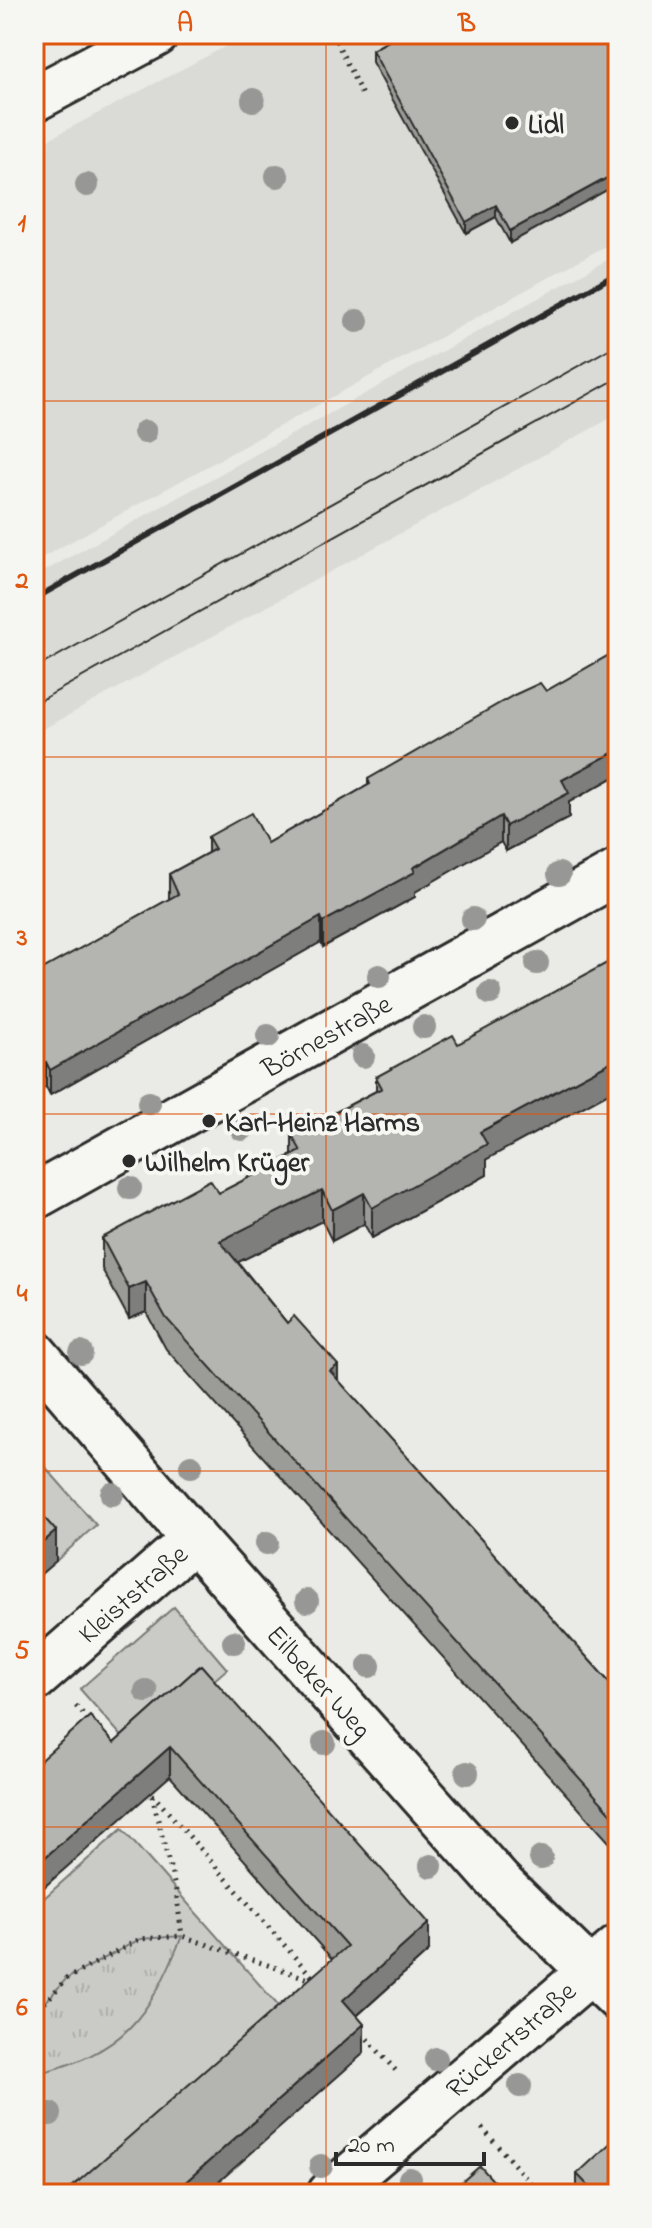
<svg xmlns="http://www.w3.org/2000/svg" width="652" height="2228" font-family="'Indie Flower',sans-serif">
<defs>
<pattern id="park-tufts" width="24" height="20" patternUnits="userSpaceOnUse" patternTransform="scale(2)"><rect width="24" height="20" fill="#cacac7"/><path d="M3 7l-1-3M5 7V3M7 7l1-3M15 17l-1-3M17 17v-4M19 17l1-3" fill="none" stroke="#aeaeab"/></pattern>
</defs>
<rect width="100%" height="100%" fill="#eaeae6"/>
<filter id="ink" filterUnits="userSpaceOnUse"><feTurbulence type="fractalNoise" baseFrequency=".0125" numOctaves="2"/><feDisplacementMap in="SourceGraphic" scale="16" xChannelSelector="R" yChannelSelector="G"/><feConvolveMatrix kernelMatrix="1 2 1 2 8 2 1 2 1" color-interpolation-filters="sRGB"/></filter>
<g filter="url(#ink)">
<path fill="#dadad6" d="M249 34H618V239L34 562V147Z
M618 254V414L34 734V577Z"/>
<path fill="#cacac7" stroke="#7a7a79" stroke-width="2" d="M41 1462 96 1525 56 1561 34 1536V1469Z
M174 1607 227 1669 134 1750 80 1689Z
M122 1829 282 2010 74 2194H34V1907Z"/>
<path fill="url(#park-tufts)" stroke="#7a7a79" stroke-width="2" d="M182 1936C149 2018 123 2054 34 2074V2015L66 1979 140 1939Z"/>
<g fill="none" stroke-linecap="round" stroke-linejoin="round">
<defs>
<path id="minor" d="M34 1197 618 872
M34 1679 194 1539
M330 2194 618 1948"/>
<path id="tertiary" d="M34 1353 194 1539 500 1883 618 1998"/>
<path id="secondary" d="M34 99 156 34"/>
</defs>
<use href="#minor" stroke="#2b2b2b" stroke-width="50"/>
<use href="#tertiary" stroke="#2b2b2b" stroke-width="50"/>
<use href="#secondary" stroke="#2b2b2b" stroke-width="50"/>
<path stroke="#2b2b2b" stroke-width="5" stroke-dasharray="2 6" stroke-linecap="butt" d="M333 34 362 95
M76 1706 91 1723
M147 1788 314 1979
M152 1796 176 1891 182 1936
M34 2015 66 1979 140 1939 182 1936 315 1981
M362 2033 398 2073
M482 2128 540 2194"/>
<use href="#minor" stroke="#f6f6f2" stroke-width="44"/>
<use href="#tertiary" stroke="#f6f6f2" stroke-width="44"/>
<use href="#secondary" stroke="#f6f6f2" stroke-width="44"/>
<path stroke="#2b2b2b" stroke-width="2" d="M34 669 618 344
M34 704 618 378"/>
<path stroke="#2b2b2b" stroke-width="6" d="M34 599 618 273"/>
</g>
<g fill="#979795">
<circle cx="253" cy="100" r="12"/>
<circle cx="277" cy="176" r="12"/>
<circle cx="87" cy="185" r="12"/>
<circle cx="357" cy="321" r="12"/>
<circle cx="145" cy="432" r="12"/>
<circle cx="559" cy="874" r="12"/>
<circle cx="473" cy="919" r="12"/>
<circle cx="537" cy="963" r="12"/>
<circle cx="379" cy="976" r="12"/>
<circle cx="490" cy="993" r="12"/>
<circle cx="424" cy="1027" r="12"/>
<circle cx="268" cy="1036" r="12"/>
<circle cx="363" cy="1056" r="12"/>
<circle cx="149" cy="1103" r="12"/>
<circle cx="242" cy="1129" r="12"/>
<circle cx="130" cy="1188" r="12"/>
<circle cx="81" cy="1353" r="12"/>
<circle cx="191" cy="1466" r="12"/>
<circle cx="112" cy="1494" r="12"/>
<circle cx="267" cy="1543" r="12"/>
<circle cx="307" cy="1601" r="12"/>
<circle cx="234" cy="1642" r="12"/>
<circle cx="369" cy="1666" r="12"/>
<circle cx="146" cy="1691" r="12"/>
<circle cx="324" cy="1743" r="12"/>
<circle cx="467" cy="1773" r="12"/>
<circle cx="541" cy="1858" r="12"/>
<circle cx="431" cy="1866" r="12"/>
<circle cx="436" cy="2059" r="12"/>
<circle cx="520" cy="2086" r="12"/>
<circle cx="50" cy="2114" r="12"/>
<circle cx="321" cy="2166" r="12"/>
<circle cx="410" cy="2179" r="12"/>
</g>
<path fill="#9b9b98" stroke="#2b2b2b" stroke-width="2" d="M395 34H613L510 243 496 217 466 233 372 62V50L396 37Z
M618 650V775L569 802V818L506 851 501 842 415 892V897L323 947 321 942 50 1095 46 1087 34 974 169 899V874L208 853V837L267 843 368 785V779L546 691Z
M376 1077 487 1159V1175L372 1238 364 1224 332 1241 322 1221 238 1262 287 1323 618 1692V1852L166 1349 146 1312 129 1319 102 1269V1238L219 1193 292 1155V1135L376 1091Z
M201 1665 429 1951 357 2016 364 2053 332 1959 170 1776 114 1743Z
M577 2174 618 2194H577Z"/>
<path fill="#7e7e7c" stroke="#2b2b2b" stroke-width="2" d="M618 172V184L510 243V231Z
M496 205V217L466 233V222Z
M618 750V775L569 802V818L506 851V826L562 780Z
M501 816V842L415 892V897L323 947V922Z
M321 917V942L50 1095V1070Z
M618 1058V1088L487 1159V1175L372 1238V1208L480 1132Z
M46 1062V1087L34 1094V1069Z
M322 1190V1221L220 1271V1241Z
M364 1193V1224L332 1241V1210Z
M146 1282V1312L129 1319V1289Z
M338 1365V1395L330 1371Z
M56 1531V1561L34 1580V1550Z
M170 1747V1776L34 1896V1867Z
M429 1923V1951L343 2028V2000Z
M364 2024V2053L205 2194H172Z"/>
<path fill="#b4b4b1" stroke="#2b2b2b" stroke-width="2" d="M401 34H613L618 43V172L510 231 496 205 466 222 372 50Z
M618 650V750L562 780 569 793 506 826 501 816 413 868 415 872 323 922 321 917 50 1070 46 1062 34 1069V974L178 894 169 874 215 849 208 837 251 813 267 843 370 784 368 779 514 695 540 683 546 691Z
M618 957V1058L480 1132 487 1144 372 1208 364 1193 332 1210 322 1190 220 1241 287 1323 294 1316 338 1365 330 1371 618 1692V1821L166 1318 146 1282 129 1289 102 1238 210 1180 219 1193 301 1151 292 1135 382 1088 376 1077 453 1035 458 1044Z
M34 1506 56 1531 34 1550Z
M201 1665 429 1923 343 2000 364 2024 172 2194H64L347 1946 170 1747 34 1867V1766L90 1716 114 1743Z
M618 2136V2194H596L577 2174Z
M480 2166 505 2194H448Z"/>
</g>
<path fill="none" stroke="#df570e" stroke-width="2" stroke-opacity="0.55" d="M326 34V2194M34 401H618M34 757H618M34 1114H618M34 1471H618M34 1827H618"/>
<g fill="#2b2b2b" stroke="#f6f6f2" stroke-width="3">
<circle cx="512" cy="123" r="8"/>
<circle cx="209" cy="1121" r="8"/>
<circle cx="129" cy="1161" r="8"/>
</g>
<g text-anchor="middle" stroke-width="8" stroke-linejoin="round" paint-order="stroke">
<g font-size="28" font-weight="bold" fill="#2b2b2b" stroke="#f6f6f2" text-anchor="start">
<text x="528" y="133">Lidl</text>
<text x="225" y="1131">Karl-Heinz Harms</text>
<text x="145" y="1171">Wilhelm Krüger</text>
</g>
<g font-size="28" fill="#2b2b2b" stroke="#f6f6f2">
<text transform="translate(326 1035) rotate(-29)" y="10">Börnestraße</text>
<text transform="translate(132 1593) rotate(-41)" y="10">Kleiststraße</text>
<text transform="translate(320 1681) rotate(48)" y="10">Eilbeker Weg</text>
<text transform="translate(510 2039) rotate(-41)" y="10">Rückertstraße</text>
</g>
</g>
<rect width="652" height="2228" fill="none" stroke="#f6f6f2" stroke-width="88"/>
<path d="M336 2152v12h148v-12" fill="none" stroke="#2b2b2b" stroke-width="4"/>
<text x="348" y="2152" font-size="24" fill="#2b2b2b" stroke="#f6f6f2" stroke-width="6" paint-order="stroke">20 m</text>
<rect x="44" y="44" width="564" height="2140" fill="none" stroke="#df570e" stroke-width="3"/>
<g font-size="26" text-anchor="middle" font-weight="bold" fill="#df570e">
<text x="185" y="31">A</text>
<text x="467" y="31">B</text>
<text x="22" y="231">1</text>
<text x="22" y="588">2</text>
<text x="22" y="945">3</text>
<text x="22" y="1301">4</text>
<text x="22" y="1658">5</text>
<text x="22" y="2015">6</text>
</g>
</svg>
